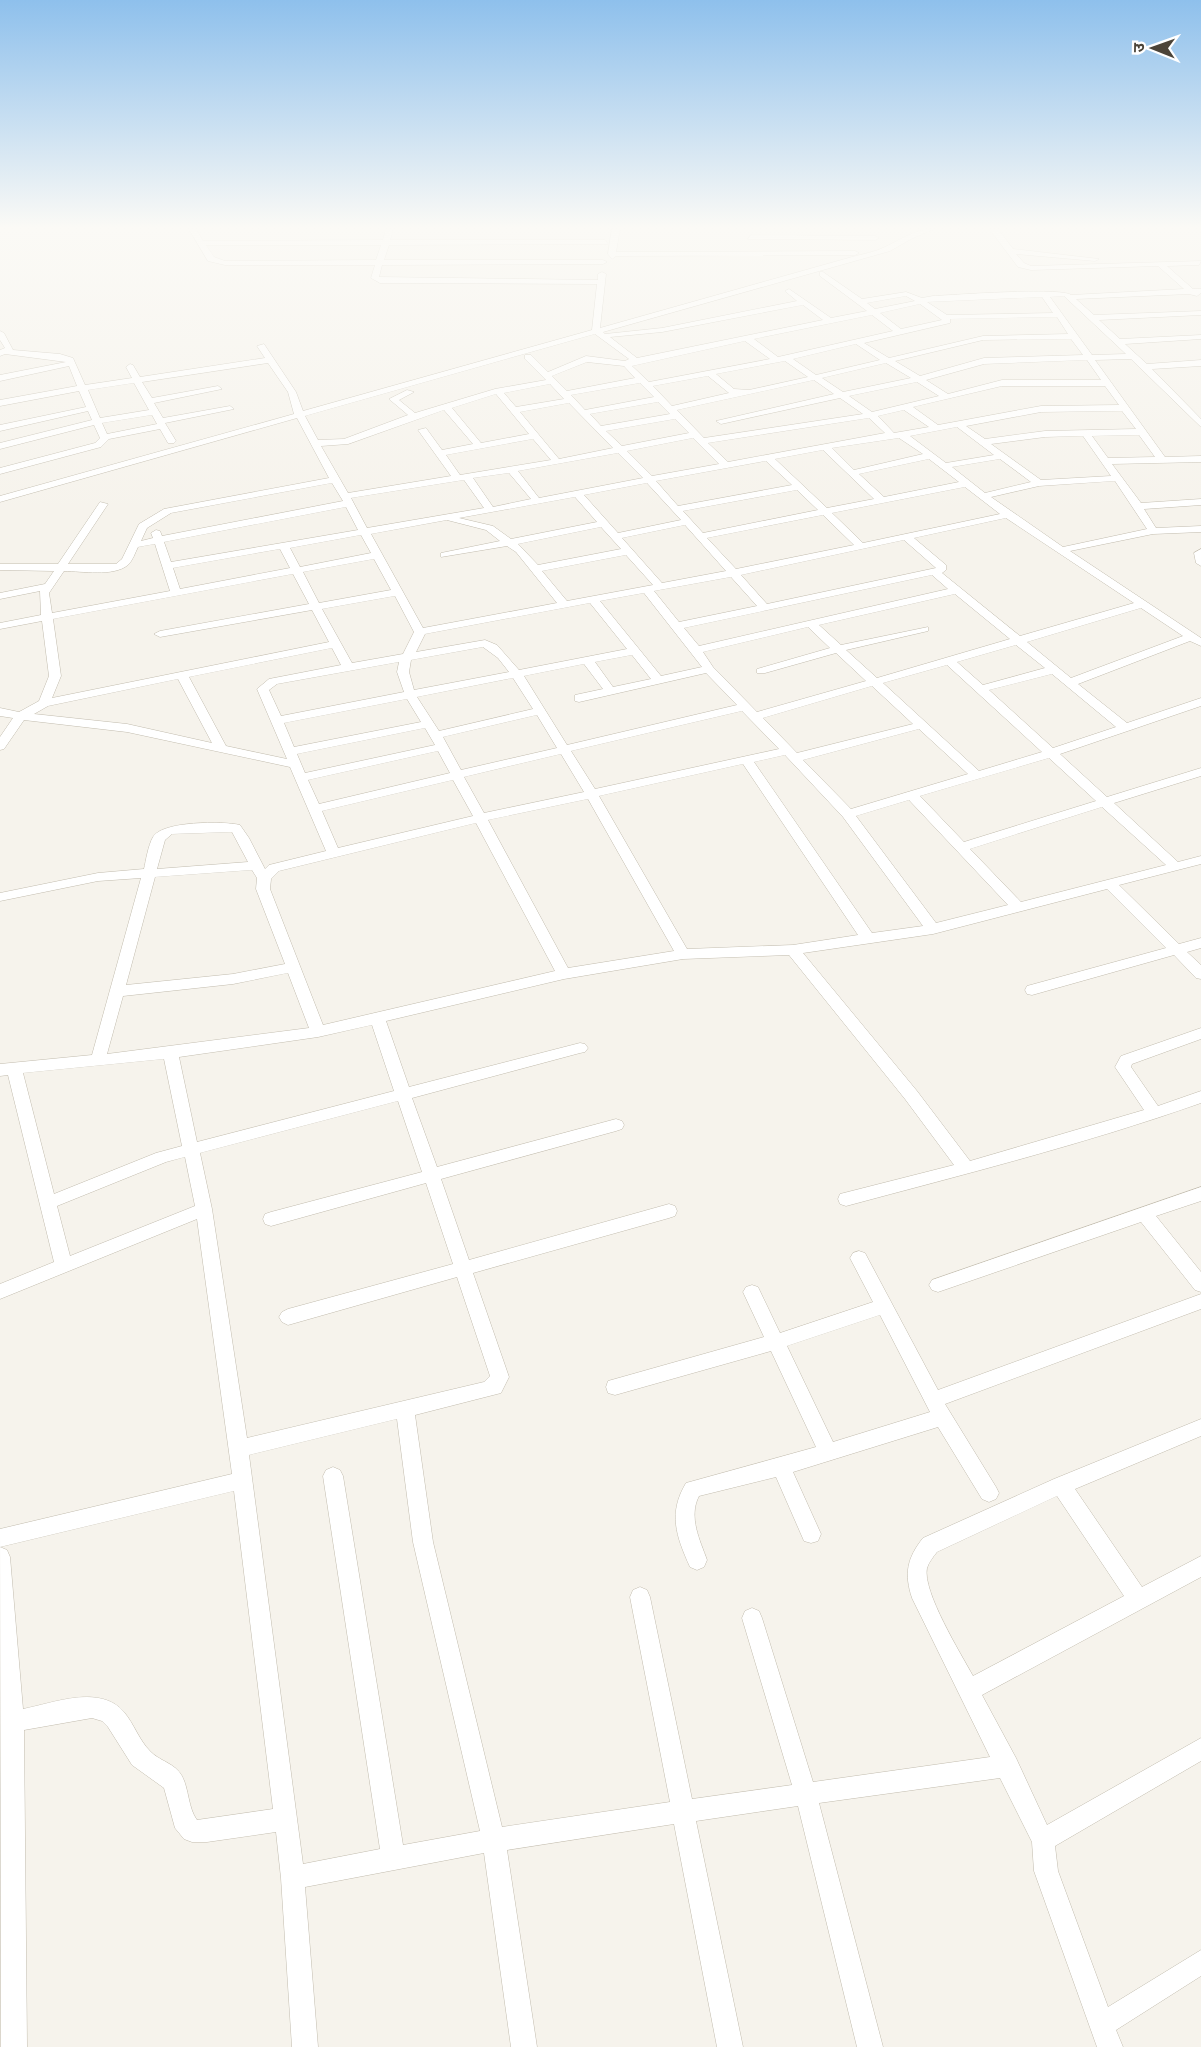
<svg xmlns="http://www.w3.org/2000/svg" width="1201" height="2047" font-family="Jost,'Noto Sans Devanagari',sans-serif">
<rect width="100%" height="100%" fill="#f6f3ec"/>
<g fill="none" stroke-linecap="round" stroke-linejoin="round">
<defs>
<path id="minor" d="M189 229H196L203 241 383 240 386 229H393L390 240H605L608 244 389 245 384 260H603L607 262 603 264 382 265 379 277 598 280V274L602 272 606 274 600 328 852 257C863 254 875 252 885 247 902 239 915 229 934 229L911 239 890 251 603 332 605 334 662 328 797 301 785 291 789 289 831 318 867 311 820 276V272H823L862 299 906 292 922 298 933 296C954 295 1061 287 1071 295L1184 289 1158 266 1031 270 1018 267 991 231 993 229H998L1013 249 1099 259 1095 261 1016 254 1024 263 1031 266 1201 261 1199 265 1167 266 1193 289H1201V293L1197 296 1189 294 1076 299 1094 315 1201 311V315L1099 320 1120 339 1201 335V339L1125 344 1147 364 1201 360V366L1152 369 1201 419V427L1131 359 1095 360 1165 457 1201 456V462L1112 464 1141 503 1201 499V505L1144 509 1156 528 1201 526V532L1153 534 1070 551 1201 638V646L1190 641 1078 684 1127 723 1201 698V706L1060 754 1107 797 1201 768V776L1114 803 1178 862 1201 856V864L1119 885 1179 944 1201 938V948L1187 952 1201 965V979L1196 978 1174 955 1032 995 1027 994 1025 990 1027 986 1166 948 1107 889 933 934 803 953 917 1091 970 1161 1144 1110 1115 1067 1121 1056 1201 1028V1039L1132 1064 1131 1067 1158 1106 1201 1091V1103C1085 1144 965 1174 846 1206L840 1204 838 1199 840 1194 954 1165 905 1099 789 955 683 959 564 979 386 1021 409 1087 580 1043 585 1044 588 1048 585 1052 580 1053 412 1098 437 1167 616 1119 622 1121 624 1125 622 1129 616 1131 441 1179 469 1260 669 1204 675 1206 677 1211 675 1216 669 1218 473 1273 509 1377 501 1393 415 1415 433 1542 502 1827 670 1802 630 1597 633 1590 640 1587 647 1590 650 1597 692 1799 792 1785 742 1618 745 1611 752 1608 759 1611 762 1618 813 1782 990 1757 912 1598C904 1574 907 1558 923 1538L1054 1479 1201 1419V1436L1075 1489 1142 1587 1201 1556V1577L982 1695 1016 1758 1047 1825 1201 1738V1761L1055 1846 1058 1871 1108 2007 1201 1950V1976L1116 2030 1123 2047H1097L1034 1871 1032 1842 1000 1778 819 1803 883 2047H857L798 1806 696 1821 743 2047H717L674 1824 507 1850 537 2047H511L484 1853 305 1887 318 2047H292L281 1878 276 1832 207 1842H192L184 1839 175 1828 164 1788 132 1765 108 1727 102 1721 92 1718 24 1730 27 2047H1L0 1529 232 1474 197 1219 0 1299V1284L54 1262 8 1075 0 1076V1064L92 1055 141 878 98 881 0 901V893L98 873 144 869C146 860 148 846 153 837 162 821 223 821 240 825L249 838 265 869 269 865 326 851 290 767 127 732 24 720 4 749 0 750V737L13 718 0 716V708L19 712 39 701 49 676 42 621 0 629V623L41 615 40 591 0 599V593L45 584 54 571 0 570V564H58L100 502 108 504 68 564H116L122 559 139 524 164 509 329 478 297 418 0 502V496L294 414 288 392 268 363 142 382 152 398 218 386 222 389 154 403 163 418 230 406 234 409 165 423 176 441 174 443H168L160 429 109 439 101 447 0 474V468L95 443 100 438 94 425 0 449V443L92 420 88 411 0 431V425L86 407 79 391 0 406V400L77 386 69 366 0 381V375L66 362 5 354 0 356V350L5 348 0 340V331L4 333 13 350 60 354 73 358 85 385 132 378 126 367 130 364 133 365 140 377 265 358 257 346 264 344 296 392 303 411 592 330 597 284 380 283 371 278 375 265H225L208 261ZM206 245H381L376 260 225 261 214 257ZM906 296 915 301 875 309 867 303ZM1064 296 1126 354 1092 355 1050 297ZM1042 297 1053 313 947 315 927 302ZM920 304 942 320 901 329 880 313ZM803 305 823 320 637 358 610 337 662 332ZM872 315 893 331 778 357 754 339ZM1057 317 1068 334 983 336 889 358 864 343 950 323V319ZM595 334 629 359 625 361 586 356 548 372 531 355H525V359L546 380 495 389 415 413 399 400 414 392 407 390 389 399 408 415 344 439 318 440 305 416ZM1071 339 1083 355 984 358 920 376 895 361 983 340ZM745 341 770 359 649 382 632 366ZM856 344 880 360 816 375 793 359ZM1087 360 1101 380H1002L948 394 926 380 984 364ZM785 361 808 377 749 390 734 389 716 374ZM587 362 624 366 635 378 567 391 552 376ZM886 363 911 378 843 392 822 378ZM708 376 729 393 672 406 653 386ZM814 380 834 394 716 421 721 424 840 398 863 414 704 438 677 410ZM917 382 939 396 872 412 849 396ZM134 383 149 410 100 418 88 390ZM640 383 654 397 585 410 571 395ZM550 384 564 399 516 407 504 393ZM1002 386H1105L1119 405 1041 406 938 425 913 407ZM496 394 529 434 481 443 452 408ZM658 402 670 414 601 426 590 414ZM569 403 613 448 559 459 520 412ZM444 410 473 444 442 450 426 428 418 430 451 476 348 493 321 446 348 444ZM904 410 929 427 894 433 878 416ZM1122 411 1136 429 1045 431 985 439 966 426 1041 412ZM152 415 157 424 107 434 102 423ZM869 418 885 433 728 462 708 443ZM675 419 689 433 622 446 606 431ZM957 427 994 455 946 463 910 436ZM1139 435 1155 457 1108 458 1092 436ZM1083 436 1111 476 1041 480 991 444 1045 437ZM693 438 719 464 652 476 627 451ZM899 438 923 454 854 470 832 448ZM533 439 551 460 460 475 446 455ZM823 450 874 499 827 508 775 459ZM618 453 643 478 539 498 518 471ZM929 459 959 482 884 497 859 474ZM1000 459 1031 482 985 493 952 467ZM766 461 792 485 678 506 656 481ZM509 473 531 499 493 507 473 478ZM464 480 484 508 367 528 351 498ZM1115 481 1147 529 1063 547 991 497 1039 486ZM332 483 343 501 162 536 160 531 156 530 151 533 153 538 141 541 147 528 171 513ZM647 483 681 520 618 533 584 495ZM965 487 1000 514 863 543 832 513ZM797 490 818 510 703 533 683 511ZM575 497 597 522 511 539 493 526 459 518ZM346 507 358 530 171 562 164 542ZM823 515 854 545 736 569 707 538ZM1006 518 1134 603 1020 636 942 573 946 570V565L914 538ZM447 520 486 530 500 541 441 553V557L507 546 516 552 557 603 423 628 371 534ZM685 525 726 571 662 583 622 538ZM601 527 621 549 538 565 518 544ZM361 535 371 553 300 567 290 548ZM904 540 936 568 767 604 741 575ZM155 544 170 591 52 613 49 593 64 571C82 571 113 577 128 565 133 560 135 553 138 547ZM280 549 290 568 180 589 173 568ZM626 555 653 585 567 601 542 571ZM374 559 391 590 319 603 303 572ZM293 574 309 604 160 631 154 634 160 637 312 610 329 642 52 698 61 676 53 619ZM932 575 948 589 699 646 684 628ZM731 577 757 606 679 622 654 591ZM644 593 702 667 661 676 600 601ZM955 594 1010 639 877 678 846 650 928 631V627L841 645 819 625ZM395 596 414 632 403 654 352 663 322 609ZM590 603 627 649 519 670 497 645 485 640 416 652 425 634ZM1141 608 1183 636 1071 678 1027 642ZM808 627 830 648 757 669V673H765L836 653 866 681 757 712 713 667 703 652ZM1016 645 1045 668 983 685 957 662ZM483 647 498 658 509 672 414 690 409 672 411 660ZM332 648 341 665 269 679 257 689 287 759 226 746 189 677ZM632 655 651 679 613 687 595 662ZM399 662 397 672 404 692 281 716 269 690 277 684ZM584 664 603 689 575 695V701L579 702 706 673 737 705 567 745 524 676ZM947 665 1042 752 979 771 883 683ZM1052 674 1116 727 1053 748 989 690ZM513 678 533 709 439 731 417 697ZM178 679 212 743 127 724 34 714 48 706ZM872 686 913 724 797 753 763 718ZM407 699 421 722 294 747 284 723ZM742 711 779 749 595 789 571 751ZM537 715 557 748 461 770 443 737ZM425 728 435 745 305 773 297 754ZM919 729 968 774 851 809 803 760ZM438 751 450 773 319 804 308 780ZM561 754 584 792 484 813 464 777ZM785 755 843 817 923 926 872 933 754 762ZM1049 758 1096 801 964 842 920 796ZM743 764 858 935 793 945 687 949 599 796ZM453 780 473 816 338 848 322 811ZM588 799 674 951 568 968 488 820ZM909 800 1008 905 936 923 856 816ZM1102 807 1166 865 1021 902 970 849ZM476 823 555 971 323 1025 270 889 271 879 279 871ZM232 832 248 862 157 869 165 840 172 834ZM252 870 257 878 256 889 285 964 233 974 126 985 155 877ZM288 973 309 1028 107 1054 123 996 233 984ZM372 1025 394 1091 197 1142 179 1057 318 1037ZM164 1059 182 1146 156 1153 54 1194 23 1073ZM398 1101 422 1172 271 1212 265 1214 263 1219 265 1224 271 1226 426 1183 453 1264 288 1309 282 1312 279 1317 282 1322 288 1325 457 1277 490 1376 484 1382 247 1438 212 1209 200 1153ZM185 1157 195 1206 70 1256 57 1206 166 1162ZM397 1419 413 1542 480 1831 403 1845 343 1476 340 1470 333 1467 326 1470 323 1476 380 1849 303 1864 249 1455ZM234 1491 273 1809 197 1820C188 1808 189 1789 182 1776 175 1763 159 1761 150 1751 139 1740 134 1724 124 1712 100 1684 54 1703 23 1709L10 1557 7 1550 0 1547ZM1057 1496 1124 1596 973 1676C961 1654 922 1591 927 1568 929 1562 933 1557 937 1552Z
M612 229H620L616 252 855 251 859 253 855 255 616 256 612 259 608 254Z
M751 235 875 236 879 238 875 240 748 239Z
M1201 549V566L1196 563 1194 553Z
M1201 1187V1201L1156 1216 1201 1272V1292L1195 1290 1141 1222 938 1292 932 1290 929 1285 932 1280Z
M859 1251 865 1253 938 1390 1201 1294V1309L945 1404 996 1487 999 1493 996 1499 989 1502 982 1499 938 1427 793 1472 821 1534 818 1541 811 1543 804 1541 776 1477 699 1496C688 1517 700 1540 707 1560L704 1567 697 1570 690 1567C676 1536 668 1513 686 1483L816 1447 771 1351 615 1395 608 1393 606 1387 608 1381 764 1337 743 1292 746 1287 752 1285 758 1287 780 1333 873 1302 850 1258 853 1253ZM880 1315 930 1412 833 1442 787 1346Z"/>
</defs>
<use href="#minor" stroke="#c2bcae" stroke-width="1"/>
<use href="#minor" fill="#fff" fill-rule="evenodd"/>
</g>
<linearGradient id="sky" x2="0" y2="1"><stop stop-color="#8ec0ec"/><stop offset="0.44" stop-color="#fbfaf6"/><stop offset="1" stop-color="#fbfaf6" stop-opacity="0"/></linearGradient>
<rect width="1201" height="516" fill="url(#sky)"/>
<g transform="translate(1153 48) rotate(271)" stroke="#ffffff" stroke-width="4.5" paint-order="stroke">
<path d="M0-4.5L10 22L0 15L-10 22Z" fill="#4b4439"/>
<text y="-9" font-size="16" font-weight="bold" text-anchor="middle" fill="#4b4439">उ</text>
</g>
</svg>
